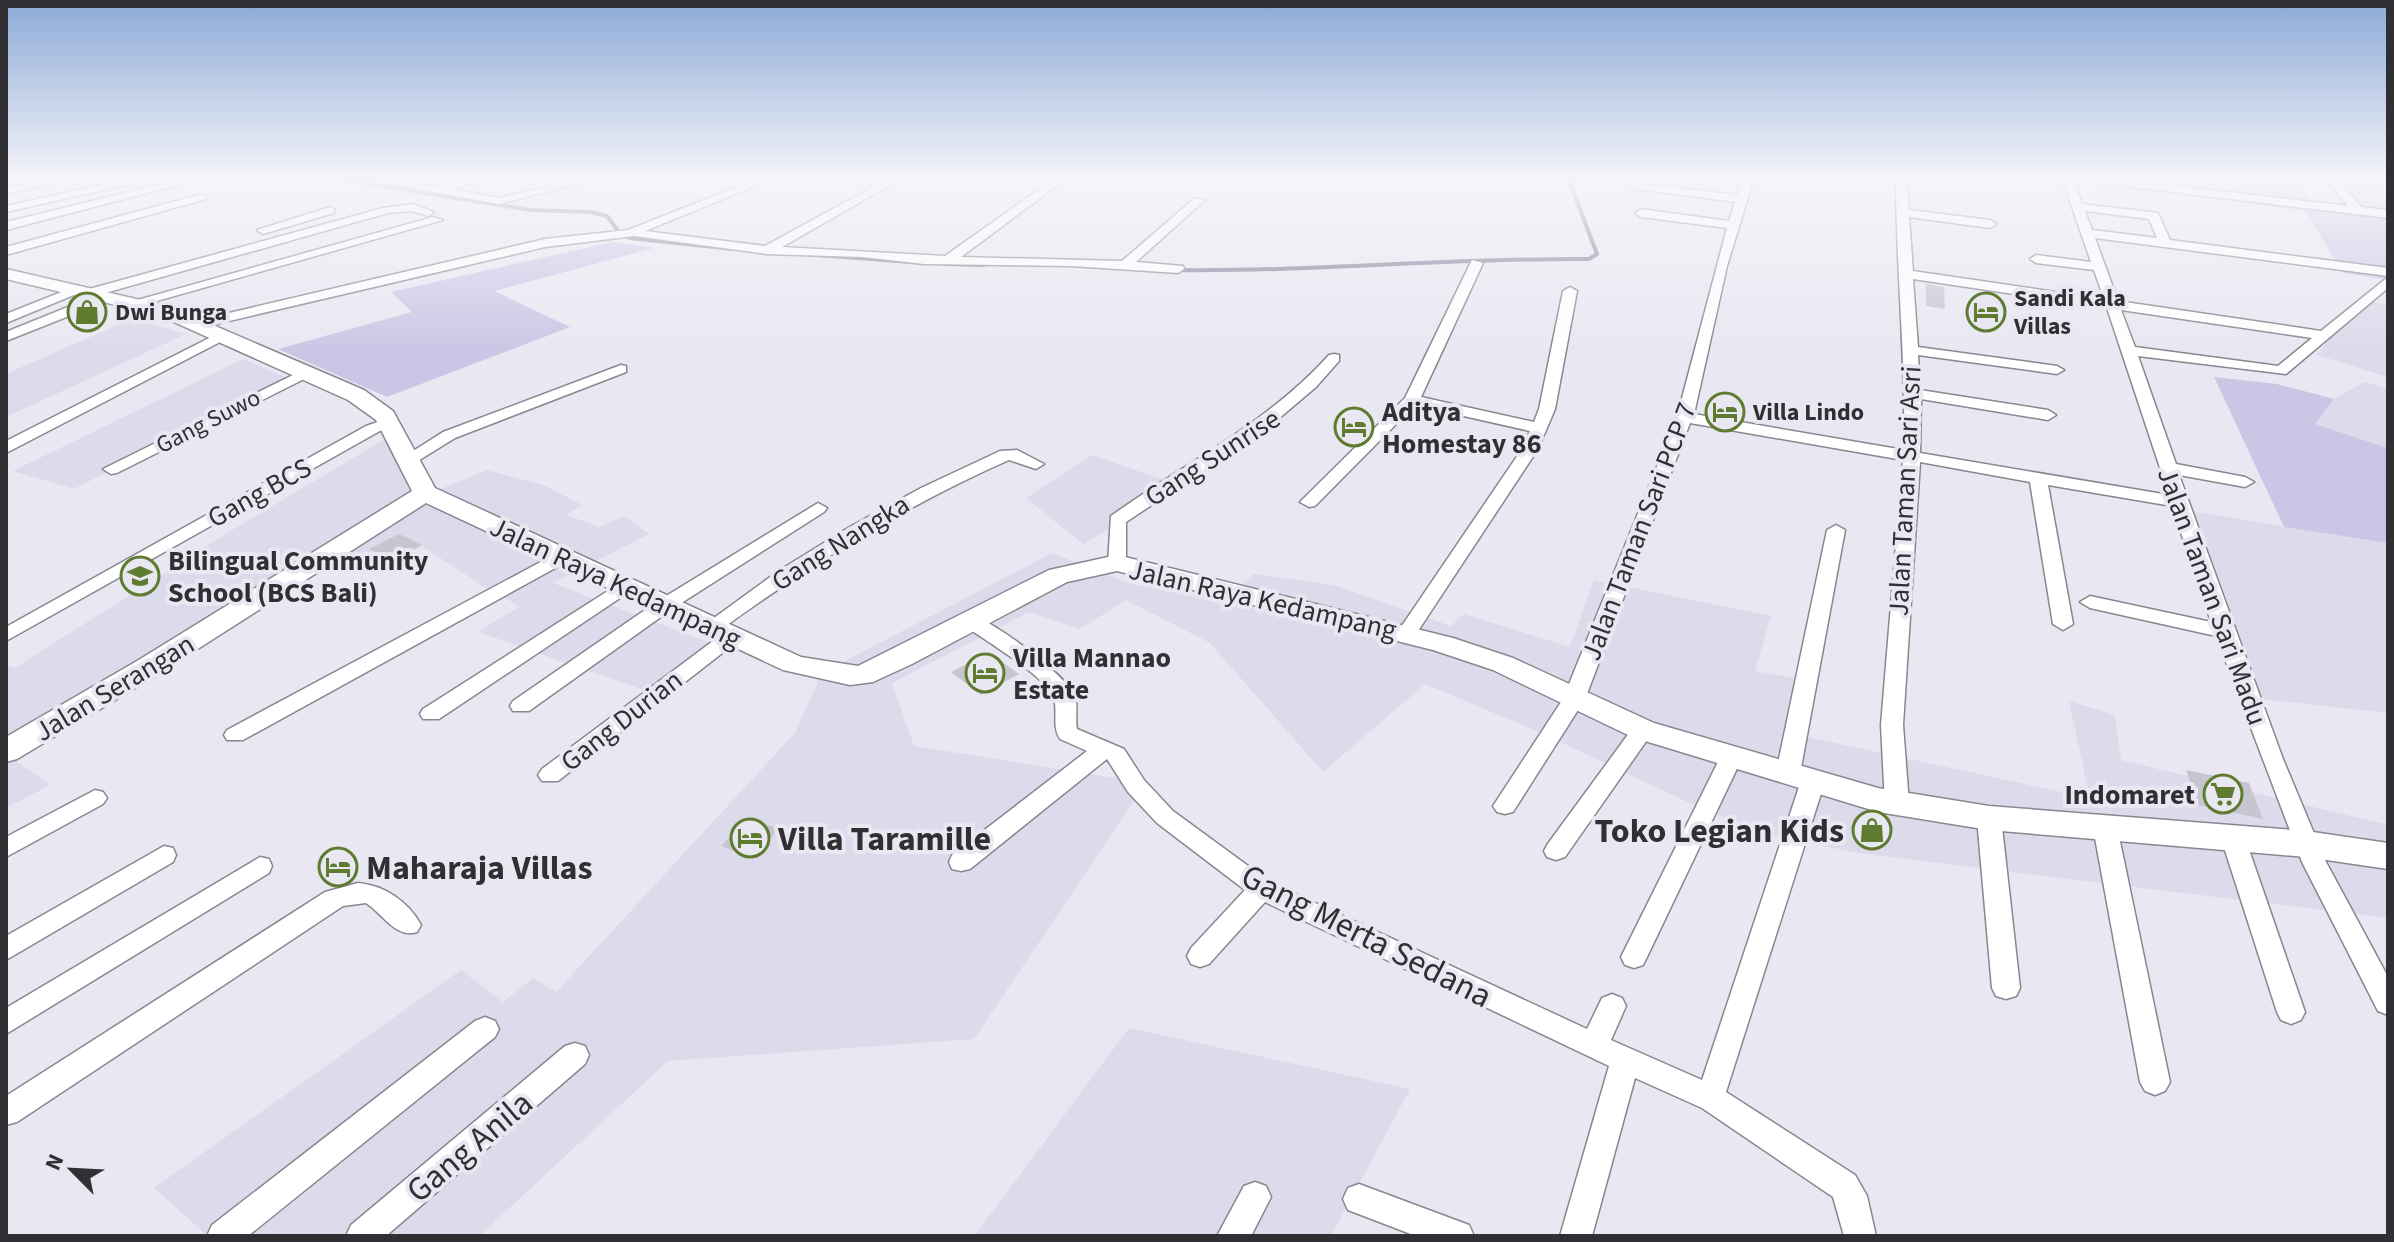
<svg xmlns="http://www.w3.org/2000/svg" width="2394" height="1242" font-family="'Source Sans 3',sans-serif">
<rect width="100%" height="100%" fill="#e9e7f1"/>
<path fill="#dddaeb" d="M2330 178H2388V219L2366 216Z
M2373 302 2388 304V377L2317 355 2356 305Z
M133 318 186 334 6 417V374Z
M243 359 290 379 74 489 13 471Z
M2365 382 2388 389V448L2314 424 2334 399Z
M385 439 419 498 487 470 543 485 582 505 566 515 600 527 624 516 649 534 553 583 715 645 652 693 478 632 520 606 489 590 422 546 377 569 329 553 6 747V665L15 668 237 527Z
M1092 455 1181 486 1083 544 1026 498Z
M2179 509 2388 543V713L2252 698Z
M1052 553 1131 584 1222 602 1254 574 1334 585 1451 626 1464 614 1570 647 1594 580 1771 616 1755 671 1811 681 1803 736 2090 798 2069 701 2115 715 2121 760 2388 825V918L1865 854 1776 837 1698 807 1537 731 1425 684 1323 772 1210 643 1126 600 1080 629 1029 612 892 683 914 746 1146 783 974 1039 668 1061 479 1236H208L154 1188 461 970 503 1002 533 978 556 992 795 733 822 673Z
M6 754 50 785 6 808Z
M1129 1028 1410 1089 1331 1236H974Z"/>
<path fill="#ccc5e5" d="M2225 178 2300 184 2315 210 2388 219V280L2343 273 2305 211 2236 202Z
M612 242 654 248 494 291 570 327 387 397 278 349 412 312 391 292Z
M2214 377 2277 384 2334 399 2315 424 2388 448V543L2284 527Z"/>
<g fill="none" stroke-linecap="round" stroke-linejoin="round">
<path stroke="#807a94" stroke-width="4" d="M333 178 531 210 591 212 607 216 619 232 630 238 733 249
M817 255 924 263
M945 264 984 265
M1172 270C1311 272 1450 258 1589 259L1597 254 1568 178"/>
</g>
<path fill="#c7c5cf" d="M1926 284 1944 287 1945 309 1926 306Z
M399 534 422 545 392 560 369 549Z
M989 652 1019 674 981 695 951 672Z
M2186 770 2249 783 2263 819 2198 805Z
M748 818 779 829 752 858 721 846Z"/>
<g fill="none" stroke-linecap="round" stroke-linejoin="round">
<defs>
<path id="street" d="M57 178H78L6 194V188Z
M131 178 137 181 135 183 6 212V206Z
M187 178H205L6 230V222Z
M358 178H381L442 188 443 185 474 178H492L451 189 499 198 583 178H601L499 204Z
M760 178H775L645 231 765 246 888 179 892 180V184L782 247 945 256 1055 178H1067L961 257 1122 261 1195 198 1205 200 1136 262 1183 266 1184 269 1178 273 1071 266 924 264 862 257 767 254 634 236 545 247 199 328 192 324 199 320 545 239 628 230Z
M1743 178H1754L1727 266 1694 414 1904 450C1906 357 1896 269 1896 178H1907L1909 210 1990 220 1996 224 1990 228 1909 217 1913 271 2104 299 2094 270 2036 263 2030 259 2036 255 2091 262 2062 178H2072L2082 204 2158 213 2170 240 2388 268V276L2095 238 2118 301 2321 331 2388 277V288L2286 374 2138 356 2176 464 2245 477 2254 482 2245 487 2179 475 2283 759 2326 862 2388 977V1015L2378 1011 2302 862 2216 636 2090 608 2080 602 2090 596 2211 622 2172 506 2048 485 2073 624 2063 630 2053 624 2030 482 1920 462 1903 725 1909 804 1905 810 1897 812 1889 810 1885 804 1881 725 1903 460 1690 423 1585 699 1513 812 1505 814 1497 812 1493 806 1497 800 1563 699 1677 417 1727 228 1641 217 1635 213 1641 209 1729 221 1735 202 1636 189 1630 186 1636 183 1737 195ZM2085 211 2149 219 2157 238 2092 230ZM1913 279 2107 308 2169 495 1920 453 1921 399 2048 420 2056 415 2048 410 1920 390 1918 355 2057 374 2064 370 2057 366 1918 347ZM2121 310 2312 338 2278 366 2135 347Z
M2076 178H2107L2348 206 2325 178H2337L2361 207 2388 210V218L2082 181Z
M202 194 208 197 206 199 6 255V247Z
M413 204 434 212 428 216 412 211 388 213 105 293 111 297 109 300 6 341V332L95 296 82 297V291L383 208Z
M330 207 334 209V213L263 234 257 230Z
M433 217 443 220 139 306 127 303Z
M1472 260 1483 263 1421 397 1534 422 1539 409 1563 291 1570 287 1577 291 1555 409 1538 449 1414 637 1407 639 1397 633 1522 449 1530 431 1415 405 1315 506 1309 507 1300 502 1405 398Z
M69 289 81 292 6 323V314Z
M219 333 224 334V340L6 453V441Z
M1334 354 1339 355V361L1316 387 1264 431 1126 522V563L1117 569 1110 567 1108 563 1111 516C1185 463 1267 424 1329 355Z
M621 365 626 366V372L455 438 413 464H401L399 460 443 432Z
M305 369 310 370V376L117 473 111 474 103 469Z
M389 418 397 423 378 432 6 641V627L366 426Z
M1017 450 1044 464 1036 469 1009 460C905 506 811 564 720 630L713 632 703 626 777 572 848 528 921 488 1000 451Z
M818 503 827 508 824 512 672 609 529 711H513L510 706 513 701 658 601Z
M1836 525 1845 530 1800 773 1796 779H1780L1776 773 1827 530Z
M561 551 568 553 570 557 568 561 243 740H227L224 735 227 730Z
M625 580 632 582 635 586 632 590 439 719H423L420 714 423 709Z
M971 615C992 620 1068 676 1075 697 1078 707 1075 719 1077 729L1124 749 1144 780 1173 811 1270 882 1587 1029 1602 998 1612 994 1622 998 1626 1006 1611 1040 1702 1080 1801 781 1805 775H1821L1825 781 1726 1092 1855 1175 1867 1196 1876 1236H1844L1833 1197 1702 1108 1635 1078 1592 1236H1560L1609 1066 1265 902 1209 964 1200 967 1191 964 1187 956 1191 948 1245 890 1157 823 1128 792 1107 759 970 869 961 871 952 869 949 862 952 855 1087 751 1060 739C1051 725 1059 711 1053 696 1044 675 984 640 964 625L961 621Z
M732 630 742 636 739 640 558 781H542L538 775 542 769 725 632Z
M1643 723 1651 725 1654 730 1565 857 1556 860 1547 857 1544 851 1547 845 1635 725Z
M1732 748 1740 751 1743 756 1647 957 1643 965 1634 968 1625 965 1621 957 1721 756 1724 751Z
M95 790 103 792 107 798 103 804 6 857V837Z
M1989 809 1997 812 2001 818 2020 988 2016 996 2006 999 1996 996 1992 988 1977 818 1981 812Z
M2105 818 2114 821 2117 827 2170 1082 2165 1091 2155 1095 2145 1091 2140 1082 2093 827 2096 821Z
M2233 829 2242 832 2245 838 2305 1012 2301 1020 2291 1024 2281 1020 2277 1012 2221 838 2224 832Z
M164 846 173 848 176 855 173 862 6 960V936Z
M260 857 269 859 272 866 269 873 6 1034V1008Z
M358 883C384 885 409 902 421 925L417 932C396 939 383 914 366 903L343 906 17 1122 6 1125V1096L325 892Z
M485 1017 495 1021 499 1029 495 1037 248 1236H207L212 1225 475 1021Z
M575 1043 585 1046 589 1055 585 1064 386 1236H346L351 1225 565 1046Z
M1255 1182 1266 1186 1271 1197 1251 1236H1217L1244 1186Z
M1359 1184 1469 1225 1474 1236H1416L1348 1210 1343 1199 1348 1188Z"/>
<path id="secondary" d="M6 269 171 307 364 390 393 411 435 488 801 657 858 666 1049 570 1117 555 1453 638 1513 658 1654 723 1878 788 1989 806 2306 831 2388 843V869L2306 857 1989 830 1878 812 1632 737 1493 670 1433 650 1117 571 1067 582 912 664 873 682 850 685 783 670 426 503 157 675 17 759 6 762V737L137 661 412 491 376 420 348 400 158 315 6 279Z"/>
</defs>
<use href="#street" stroke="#88868f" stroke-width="3"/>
<use href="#secondary" stroke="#88868f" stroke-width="3"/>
<use href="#street" fill="#fff" fill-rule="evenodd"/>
<use href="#secondary" fill="#fff" fill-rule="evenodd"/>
</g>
<linearGradient id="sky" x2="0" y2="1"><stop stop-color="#8caad7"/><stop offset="0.51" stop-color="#f5f4f9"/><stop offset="1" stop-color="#f5f4f9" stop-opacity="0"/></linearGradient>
<rect width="2394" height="351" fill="url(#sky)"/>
<defs>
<symbol id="shop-ring" viewBox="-11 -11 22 22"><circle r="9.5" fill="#e9e7f1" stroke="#5e7b30" stroke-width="1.5"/><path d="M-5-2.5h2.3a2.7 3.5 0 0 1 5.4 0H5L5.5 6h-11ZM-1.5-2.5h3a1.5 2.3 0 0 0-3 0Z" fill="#5e7b30"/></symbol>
<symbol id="hotel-ring" viewBox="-11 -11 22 22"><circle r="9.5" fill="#e9e7f1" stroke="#5e7b30" stroke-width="1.5"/><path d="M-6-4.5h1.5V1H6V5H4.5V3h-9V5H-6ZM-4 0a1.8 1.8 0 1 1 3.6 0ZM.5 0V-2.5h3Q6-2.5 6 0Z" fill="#5e7b30"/></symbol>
<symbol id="school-ring" viewBox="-11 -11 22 22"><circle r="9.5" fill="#e9e7f1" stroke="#5e7b30" stroke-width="1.5"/><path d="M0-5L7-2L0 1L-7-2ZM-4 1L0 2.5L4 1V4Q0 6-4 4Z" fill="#5e7b30"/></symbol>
<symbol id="supermarket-ring" viewBox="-11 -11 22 22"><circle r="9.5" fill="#e9e7f1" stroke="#5e7b30" stroke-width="1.5"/><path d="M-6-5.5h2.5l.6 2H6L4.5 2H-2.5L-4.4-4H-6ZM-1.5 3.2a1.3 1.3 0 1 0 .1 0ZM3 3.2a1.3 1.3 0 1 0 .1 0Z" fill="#5e7b30"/></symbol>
</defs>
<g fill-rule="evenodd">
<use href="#shop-ring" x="65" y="290" width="44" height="44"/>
<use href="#hotel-ring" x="1964" y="290" width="44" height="44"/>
<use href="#hotel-ring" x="1703" y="390" width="44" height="44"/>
<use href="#hotel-ring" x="1332" y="405" width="44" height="44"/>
<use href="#school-ring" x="118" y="554" width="44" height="44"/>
<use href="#hotel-ring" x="963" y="651" width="44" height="44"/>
<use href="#supermarket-ring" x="2201" y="772" width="44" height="44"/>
<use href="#shop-ring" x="1850" y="808" width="44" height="44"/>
<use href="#hotel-ring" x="728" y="816" width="44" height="44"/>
<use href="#hotel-ring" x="316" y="845" width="44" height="44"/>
</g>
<g text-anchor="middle" stroke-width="8" stroke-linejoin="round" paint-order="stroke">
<g font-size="24" font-weight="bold" fill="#302f33" stroke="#e9e7f1" text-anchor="start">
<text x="2014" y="306">Sandi Kala<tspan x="2014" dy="28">Villas</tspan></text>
<text x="115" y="320">Dwi Bunga</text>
<text x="1753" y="420">Villa Lindo</text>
</g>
<g font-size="24" fill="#302f33" stroke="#e9e7f1">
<text transform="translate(208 421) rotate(-27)" y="8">Gang Suwo</text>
</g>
<g font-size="28" font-weight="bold" fill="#302f33" stroke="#e9e7f1" text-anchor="start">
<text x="1382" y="421">Aditya<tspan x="1382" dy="32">Homestay 86</tspan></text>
<text x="168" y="570">Bilingual Community<tspan x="168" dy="32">School (BCS Bali)</tspan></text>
<text x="1013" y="667">Villa Mannao<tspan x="1013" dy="32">Estate</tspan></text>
<text x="2195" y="804" text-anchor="end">Indomaret</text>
</g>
<g font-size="28" fill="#302f33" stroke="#e9e7f1">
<text transform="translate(1212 457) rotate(-33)" y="10">Gang Sunrise</text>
<text transform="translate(1904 491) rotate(-87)" y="10">Jalan Taman Sari Asri</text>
<text transform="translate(259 492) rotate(-29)" y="10">Gang BCS</text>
<text transform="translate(1638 531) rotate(-69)" y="10">Jalan Taman Sari PCP 7</text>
<text transform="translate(840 542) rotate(-32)" y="10">Gang Nangka</text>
<text transform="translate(616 582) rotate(25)" y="10">Jalan Raya Kedampang</text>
<text transform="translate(2213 596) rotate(70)" y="10">Jalan Taman Sari Madu</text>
<text transform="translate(1263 599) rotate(13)" y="10">Jalan Raya Kedampang</text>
<text transform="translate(114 687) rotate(-31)" y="10">Jalan Serangan</text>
<text transform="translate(621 720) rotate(-38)" y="10">Gang Durian</text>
</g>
<g font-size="34" font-weight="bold" fill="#302f33" stroke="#e9e7f1" text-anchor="start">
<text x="1844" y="842" text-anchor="end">Toko Legian Kids</text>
<text x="778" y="850">Villa Taramille</text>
<text x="366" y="879">Maharaja Villas</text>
</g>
<g font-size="34" fill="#302f33" stroke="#e9e7f1">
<text transform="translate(1367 935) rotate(27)" y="12">Gang Merta Sedana</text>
<text transform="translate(469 1146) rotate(-40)" y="12">Gang Anila</text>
</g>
</g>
<rect width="2394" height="1242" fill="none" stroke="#302f33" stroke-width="16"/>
<g transform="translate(72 1170) rotate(294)" stroke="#e9e7f1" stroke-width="6" paint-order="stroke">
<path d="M0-6L14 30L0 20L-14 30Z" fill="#302f33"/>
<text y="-12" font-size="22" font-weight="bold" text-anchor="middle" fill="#302f33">N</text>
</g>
</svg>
